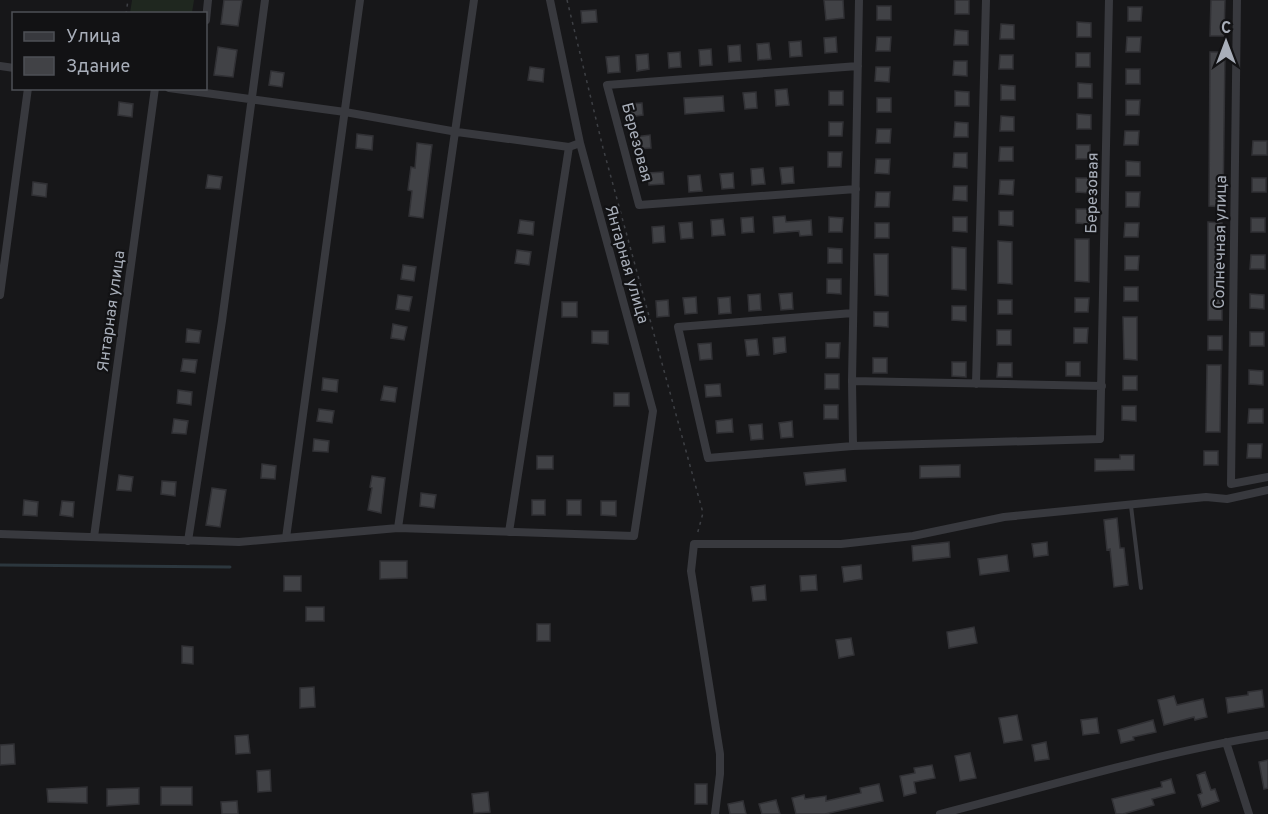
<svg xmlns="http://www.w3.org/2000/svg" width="1268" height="814" font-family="Overpass,sans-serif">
<rect width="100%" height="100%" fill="#171719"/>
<path fill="#1f271f" d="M132 0H194L192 13H130Z"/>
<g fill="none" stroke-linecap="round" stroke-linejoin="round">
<path stroke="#2c373e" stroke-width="3" d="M0 565 230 567"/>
</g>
<path fill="#414246" stroke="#313135" stroke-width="1.5" d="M224 0H242L238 26 221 24Z
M824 0H843L844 18 826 20Z
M955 0H969V14H955Z
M1211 0H1225L1224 36H1210Z
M877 6H891V20H877Z
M1128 7H1142L1141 21H1128Z
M596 10 597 22 582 23 581 11Z
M1077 22 1091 23V37H1077Z
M1001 24 1014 25V39H1000Z
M955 30 968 31V45H954Z
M836 37 837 52 825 53 824 38Z
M877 37H891L890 51H876Z
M1127 37H1141L1140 52H1126Z
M801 41 802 56 790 57 789 42Z
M769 43 771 59 758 60 757 44Z
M740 45 741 61 729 62 728 46Z
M218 47 237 50 233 77 214 75Z
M711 49 712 65 700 66 699 50Z
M680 52 681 67 669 68 668 53Z
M1210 52H1225L1223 207 1209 206Z
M1076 53H1090V67H1076Z
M648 54 649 69 637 71 636 55Z
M1000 55H1013V69H999Z
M619 56 620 72 608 73 606 57Z
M954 61H967V76L953 75Z
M530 67 544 69 543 82 528 80Z
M876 67H890L889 82 875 81Z
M1126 69H1140V84H1126Z
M271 71 284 73 282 87 269 85Z
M1078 83 1092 84V98H1078Z
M1001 85 1015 86V100H1001Z
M787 89 789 105 776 106 775 90Z
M829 91H843V105H829Z
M955 91 969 92V106H955Z
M756 92 757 108 745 109 743 93Z
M723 96 724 111 685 114 684 98Z
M877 98H891V112H877Z
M1126 100H1140L1139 115H1126Z
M119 102 133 104 132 117 118 115Z
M642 103 643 115 628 117 627 104Z
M1077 114 1091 115V129H1077Z
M1001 116 1014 117V131H1000Z
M829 122H843L842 136H829Z
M955 122 968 123V137H954Z
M877 129H891L890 143H876Z
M1125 131H1139L1138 145H1124Z
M357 134 373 136 372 150 356 148Z
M650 135 651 148 636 149 635 137Z
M1253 141H1267V155H1252Z
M417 143 432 145 423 218 409 216 412 191 408 190 411 167 415 168Z
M1076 145H1090V159H1076Z
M1000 147H1013V161H999Z
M828 152H842L841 167H828Z
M954 153H967V168L953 167Z
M876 159H890L889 174 875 173Z
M1126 161 1140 162V176H1126Z
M793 167 794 183 782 184 780 168Z
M763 168 765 184 752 185 751 169Z
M663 172 664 184 649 185 648 173Z
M733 173 734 188 722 189 720 174Z
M208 175 222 177 220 189 206 188Z
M700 175 702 191 689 192 688 176Z
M1076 178H1090V193L1076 192Z
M1252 178H1266V192H1252Z
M1000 180H1014L1013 195 999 194Z
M33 182 47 184 46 197 32 195Z
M954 186H967V201L953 200Z
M876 192H890L889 207H875Z
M1126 192H1140L1139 207H1126Z
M1076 209H1090L1089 224 1076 223Z
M999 211H1013V226L999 225Z
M785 216 786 222 811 220 812 235 800 236 799 231 774 233 773 217Z
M753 217 754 232 742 233 741 218Z
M829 217 843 218 842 232H829Z
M953 217H967V232L953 231Z
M1251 218H1265V232H1251Z
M723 219 725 235 712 236 711 220Z
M520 220 534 222 533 235 518 233Z
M692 222 693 238 681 239 679 223Z
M1208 222 1222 223V320H1208Z
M875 223H889V238H875Z
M1125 223H1139L1138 237H1124Z
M664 226 665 242 653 243 652 227Z
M1075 239H1089V282L1075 281Z
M998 241 1012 242V284L998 283Z
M952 247 966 248V290L952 289Z
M828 248 842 249V263H828Z
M517 250 531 252 529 265 515 263Z
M874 254H888V296L875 295Z
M1251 255H1265V269H1250Z
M1125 256H1139L1138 270H1125Z
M403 265 416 267 414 281 401 279Z
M827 279H841V294L827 293Z
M1124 287H1138V301H1124Z
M792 293 793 309 781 310 779 294Z
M760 294 761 310 749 311 748 295Z
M1250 294 1264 295V309L1250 308Z
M398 295 412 297 409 311 396 309Z
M696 297 697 313 685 314 683 298Z
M730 297 731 313 719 314 718 298Z
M1075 298H1089L1088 312H1075Z
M668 300 669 316 657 317 656 301Z
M998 300H1012V314H998Z
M562 302H577V317H562Z
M952 306H966V321L952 320Z
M874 312H888V327L874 326Z
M1123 317H1137V360L1124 359Z
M393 324 407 327 404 340 391 338Z
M1074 328H1088L1087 343H1074Z
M187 329 201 331 199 343 186 342Z
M997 330H1011V345H997Z
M592 331H608V344L592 343Z
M1250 332H1264V346H1250Z
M1208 336H1222V350H1208Z
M785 337 786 352 774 354 773 338Z
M757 339 759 355 747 356 745 340Z
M711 343 712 359 700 360 698 344Z
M826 343H840L839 358H826Z
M873 358H887V373H873Z
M183 359 197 360 195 373 181 371Z
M952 362H966V377L952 376Z
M1066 362H1080V376H1066Z
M998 363H1012V377H997Z
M1207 365H1221L1220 432H1206Z
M1249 370 1263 371V385L1249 384Z
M825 374H839V389H825Z
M1123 376H1137V390H1123Z
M323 378 338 380 337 392 322 390Z
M720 384 721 396 706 397 705 385Z
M384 386 397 388 395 402 381 400Z
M178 390 192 392 191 405 177 403Z
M614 393H629V406H614Z
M824 405H838V419H824Z
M1122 406H1136V421L1122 420Z
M319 409 334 411 332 423 317 421Z
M1249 409H1263V423H1248Z
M174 419 188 421 186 434 172 433Z
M732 419 733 432 717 433 716 421Z
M792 421 793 437 781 438 779 423Z
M762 424 763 439 751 440 749 425Z
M314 439 329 441 328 452 313 451Z
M1248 444H1262L1261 458H1247Z
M1204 451H1218V465H1204Z
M1120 455H1134V470L1095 471V459H1120Z
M537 456H553V469H537Z
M262 464 276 466 275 479 261 478Z
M960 465V477L920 478V466Z
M845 469 846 481 806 485 804 473Z
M119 475 133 477 131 491 117 490Z
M372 476 385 478 381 513 368 510 372 488 370 487Z
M162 481 176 482 175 496 161 494Z
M212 488 226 490 220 527 206 525Z
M421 493 436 495 434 508 420 506Z
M24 500 38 502 37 516 23 515Z
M532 500H545V515H532Z
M567 500H581V515H567Z
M62 501 74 502 73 517 60 515Z
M601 501H616V516L601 515Z
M1117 518 1120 548H1124L1128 585 1114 587 1110 549 1107 550 1104 520Z
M949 542 950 557 913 561 912 546Z
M1047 542 1048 555 1034 557 1032 544Z
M1007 555 1009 571 980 575 978 559Z
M380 561H407V578L380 579Z
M861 565 862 579 844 582 842 567Z
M816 575 817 590 801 591 800 576Z
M284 576H301V591H284Z
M765 585 766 600 753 601 751 587Z
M306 607H324V621H306Z
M537 624H550V641H537Z
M974 627 977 643 949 648 947 632Z
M851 638 854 655 839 658 836 640Z
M182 646 193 647V664L182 663Z
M314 687 315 707 300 708V688Z
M1262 690 1264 707 1228 713 1226 698 1248 695V692Z
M1174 696 1177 705 1203 699 1207 717 1195 720 1194 717 1164 725 1158 700Z
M1017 715 1022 740 1004 743 999 718Z
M1097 718 1099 733 1083 735 1081 720Z
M1153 720 1156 732 1133 737 1134 740 1121 743 1118 730Z
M248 735 250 753 236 754 235 736Z
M1046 742 1049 759 1035 761 1032 745Z
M14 744 15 764 0 765V745Z
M970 753 976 778 960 781 955 756Z
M1268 760V788L1264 789 1259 762Z
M932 765 935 778 914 782 916 793 904 796 900 776 915 773 914 768Z
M270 770 271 791 258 792 257 771Z
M1205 772 1211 790 1215 789 1219 801 1202 807 1198 795 1202 793 1197 775Z
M1171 779 1175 793 1152 799 1154 805 1123 814H1116L1112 799 1162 787 1161 782Z
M695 784H707V804H695Z
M879 784 883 801 825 814H796L792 798 804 795 805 799 826 796V801L861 793 860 788Z
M87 787V803L48 802 47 789Z
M161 787H192V805H161Z
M139 788V804L107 806V789Z
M488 792 490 812 474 813 472 794Z
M776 800 780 814H762L759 804Z
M237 801 238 814H222L221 802Z
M743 801 746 814H730L728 804Z"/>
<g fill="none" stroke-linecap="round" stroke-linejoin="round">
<path stroke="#3e4045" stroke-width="1.5" stroke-dasharray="3 4.5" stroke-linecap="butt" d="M567 0 603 148 703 513 697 535
M126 14 128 0"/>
<path stroke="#38393e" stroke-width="4" d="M1131 506 1141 588"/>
<path stroke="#38393e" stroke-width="8" d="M1237 0 1231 484 1268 477
M206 20 208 0
M0 66 14 68
M169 88 345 112 457 132 569 147 580 143
M856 189 639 205 607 85 858 66
M0 295 28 88
M853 313 678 327 708 458 853 446 1100 439 1109 0
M852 381 1102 386
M976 384 986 0
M853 446 852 381 859 0
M398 528 474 0
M509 532 569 147
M0 534 239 542 398 528 634 536 653 411 580 143 550 0
M94 537 155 88
M286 538 360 0
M188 541 222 321 265 0
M1226 742 1249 814
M715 814 720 774V754L691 571 694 544H841L913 536 1004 517 1206 497 1227 499 1268 490
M940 814C1049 786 1157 753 1268 735"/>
</g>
<g text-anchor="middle" stroke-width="4.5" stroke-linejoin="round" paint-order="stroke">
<g font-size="16" fill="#a8aeb9" stroke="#121214">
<text transform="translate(638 142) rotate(75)" y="6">Березовая</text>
<text transform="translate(1091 193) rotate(-89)" y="6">Березовая</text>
<text transform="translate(1219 242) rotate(-89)" y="6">Солнечная улица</text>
<text transform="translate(628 264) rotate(74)" y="6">Янтарная улица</text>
<text transform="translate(110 311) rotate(-82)" y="6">Янтарная улица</text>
</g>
</g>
<rect x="12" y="12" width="195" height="78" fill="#121214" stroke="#4e5056" stroke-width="1.5"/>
<rect x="24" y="32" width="30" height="9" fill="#38393e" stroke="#4e5056" stroke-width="1.5"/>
<text x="66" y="42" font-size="18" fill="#a8aeb9">Улица</text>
<rect x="24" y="57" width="30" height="18" fill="#414246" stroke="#4e5056" stroke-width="1.5"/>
<text x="66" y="72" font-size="18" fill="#a8aeb9">Здание</text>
<g transform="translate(1226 42)" stroke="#121214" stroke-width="4.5" paint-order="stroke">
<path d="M0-4.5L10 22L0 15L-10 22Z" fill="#a8aeb9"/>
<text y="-9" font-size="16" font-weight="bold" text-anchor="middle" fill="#a8aeb9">С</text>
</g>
</svg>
